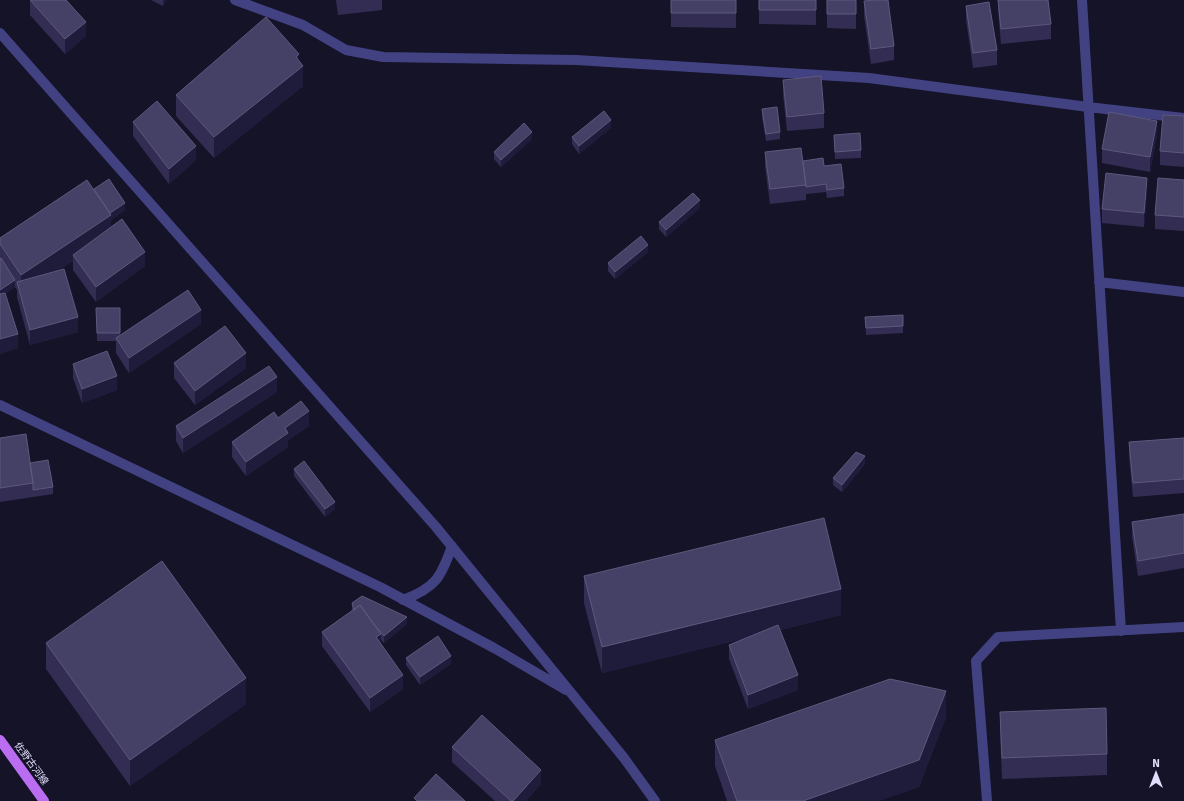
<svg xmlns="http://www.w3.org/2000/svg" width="1184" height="801" font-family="Signika,'Noto Sans JP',sans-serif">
<rect width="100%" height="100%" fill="#151328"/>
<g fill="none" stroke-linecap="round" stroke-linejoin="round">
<path stroke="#424282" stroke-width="10" d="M235 0 303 25 346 50 383 57 576 60 869 78 1088 107 1184 118
M1082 0 1121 631
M1099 282 1184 292
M987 801 976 661 998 637 1184 627"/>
<path stroke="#424282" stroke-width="10" d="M0 33 436 527 624 758 655 801
M0 405 380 587 494 648 566 690
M403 600C435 588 441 578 452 546"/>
<path stroke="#bb6df2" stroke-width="10" d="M0 740 44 801"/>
</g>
<path fill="#332d54" d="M30 0 86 36 65 54 30 15Z
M151 0H166L163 6Z
M336 0H382V10L338 15Z
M671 0H736V28L671 27Z
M759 0H816V25L759 24Z
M827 0H856V29L827 28Z
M998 0H1048L1051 24V39L1001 44 998 10Z
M864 1 894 46V60L871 64 864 16Z
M966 6 997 50V65L973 68 966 20Z
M299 61 303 86 214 158 176 116V95Z
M783 80 824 113V128L787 131 783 94Z
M762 109 780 132V139L766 141 762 117Z
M1184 116V167L1160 165V151Z
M133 122 196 160 169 184 133 136Z
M611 128 579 154 572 144V137Z
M834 135 861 150V158L835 159Z
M1157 135 1150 172 1102 163V149Z
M532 139 501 167 494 159V152Z
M765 152 824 166 844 188V196L827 198 826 192 806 194V200L770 204 765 167Z
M1184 180V231L1155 229V215Z
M94 189 125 210 111 220V228L145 266 96 302 73 270V261L57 271 78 332 30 345 17 297V290L15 287 5 294 18 348 0 354V238Z
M1147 192 1144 227 1102 223V209Z
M700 208 666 237 659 229V222Z
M648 252 615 279 608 271V263Z
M96 308H120V335L201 324 129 373 116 353V341H97Z
M865 317 903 326V333L866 335Z
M174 363 246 368 195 405 174 378Z
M73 364 117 390 82 403 73 378Z
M277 392 183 453 176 441V426Z
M278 418 309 426 288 440V447L246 476 232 457V442Z
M0 438 30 463 53 487V494L0 502Z
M1184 438V493L1133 497 1129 457V442Z
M865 464 842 492 833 485V478Z
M294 469 335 509 325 517 294 476Z
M1184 514V568L1138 576 1132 537V522Z
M584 576 841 615 780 630 798 690 748 709 729 659V645L746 638 602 673 584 603Z
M352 603 407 624 384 643 381 640V644L403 689 370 712 322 646V632L352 611Z
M46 643 246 704 130 786 46 669Z
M406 658 451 664 420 685 406 665Z
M1000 712 1107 754V775L1002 779 1000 733Z
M946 717 919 787 878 801H727L715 766V740Z
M452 747 541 784 526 801H495L452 762Z"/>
<path fill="#1f1b3b" d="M163 0H166L163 6Z
M86 22V36L65 54V39Z
M299 54V69L303 66V86L214 158V137Z
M611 120V128L579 154V146Z
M1157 121V135L1150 172V157Z
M532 132V139L501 167V160Z
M196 146V160L169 184V169Z
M1147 178V192L1144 227V213Z
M700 200V208L666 237V230Z
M125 203V210L111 220V235L73 255V261L21 295V275Z
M648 245V252L615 279V272Z
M145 252V266L96 302V287Z
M15 280V287L0 298V290Z
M201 310V324L129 373V358Z
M78 317V332L30 345V330Z
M18 334V348L0 354V339Z
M246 353V368L195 405V391Z
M117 376V390L82 403V389Z
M277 377V392L183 453V438Z
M309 411V426L288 440V447L246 476V462L285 428Z
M865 456V464L842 492V485Z
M335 502V509L325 517V509Z
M841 589V615L602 673V647Z
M407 617V624L384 643V636Z
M381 634V648L376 637Z
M451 656V664L420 685V677Z
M403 675V689L370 712V698Z
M798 675V690L748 709V695Z
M246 678V704L130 786V760Z
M946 691V717L919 787 878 801H803Z
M541 770V784L526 801H513Z"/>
<path fill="#454066" stroke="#5e587d" d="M30 0H66L86 22 65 39Z
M671 0H736V13H671Z
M759 0H816V10H759Z
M827 0H856V14H827Z
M874 0H888L894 46 871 49 864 1Z
M998 0H1048L1051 24 1001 29Z
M989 2 997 50 973 53 966 6Z
M266 17 299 54 296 57 303 66 214 137 176 95Z
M821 76 824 113 787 117 783 80Z
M157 101 196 146 169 169 133 122Z
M777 107 780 132 766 134 762 109Z
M604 111 611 120 579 146 572 137Z
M1109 112 1157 121 1150 157 1102 149Z
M1163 115 1184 116V153L1160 151Z
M524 123 532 132 501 160 494 152Z
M860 133 861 150 835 152 834 135Z
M801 148 806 185 770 189 765 152Z
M823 158 824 166 841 164 844 188 827 190 826 184 806 187 803 161Z
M1106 173 1147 178 1144 213 1102 209Z
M1158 178 1184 180V217L1155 215Z
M109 179 125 203 110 213 94 189Z
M87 180 111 215 21 275 0 244V238Z
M693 193 700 200 666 230 659 222Z
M122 219 145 252 96 287 73 255Z
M641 236 648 245 615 272 608 263Z
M1 258 15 280 0 290V259Z
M64 269 78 317 30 330 17 282Z
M188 290 201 310 129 358 116 338Z
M5 293 18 334 0 339V294Z
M96 308H120V333H97Z
M903 315V326L866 328 865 317Z
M225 326 246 353 195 391 174 363Z
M107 351 117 376 82 389 73 364Z
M269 366 277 377 183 438 176 426Z
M301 401 309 411 285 428 288 433 246 462 232 442 274 412 278 418Z
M26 434 33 483 0 488V438Z
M1184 438V479L1133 483 1129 442Z
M856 452 865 456 842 485 833 478Z
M48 460 53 487 33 490V483L30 463Z
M304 461 335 502 325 509 294 469Z
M1184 514V553L1138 561 1132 522Z
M824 518 841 589 602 647 584 576Z
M162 561 246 678 130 760 46 643Z
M362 596 407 617 384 636 372 622 360 605 354 610 352 603Z
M360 605 381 634 376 637 403 675 370 698 322 632Z
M778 625 798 675 748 695 729 645Z
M438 636 451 656 420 677 406 658Z
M890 679 946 691 919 760 803 801H737L715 740Z
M1106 708 1107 754 1002 758 1000 712Z
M482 715 541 770 513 801H511L452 747Z
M436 774 465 801H417L414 798Z"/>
<g text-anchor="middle" stroke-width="3" stroke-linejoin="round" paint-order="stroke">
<g font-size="10" fill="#dfdcfc" stroke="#151328">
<text transform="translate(32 763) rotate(54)" y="4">佐野古河線</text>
</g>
</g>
<g transform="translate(1156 773)" stroke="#151328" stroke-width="3" paint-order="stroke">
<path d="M0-3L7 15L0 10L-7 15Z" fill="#dfdcfc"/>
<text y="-6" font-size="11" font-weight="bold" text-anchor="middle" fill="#dfdcfc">N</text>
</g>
</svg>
